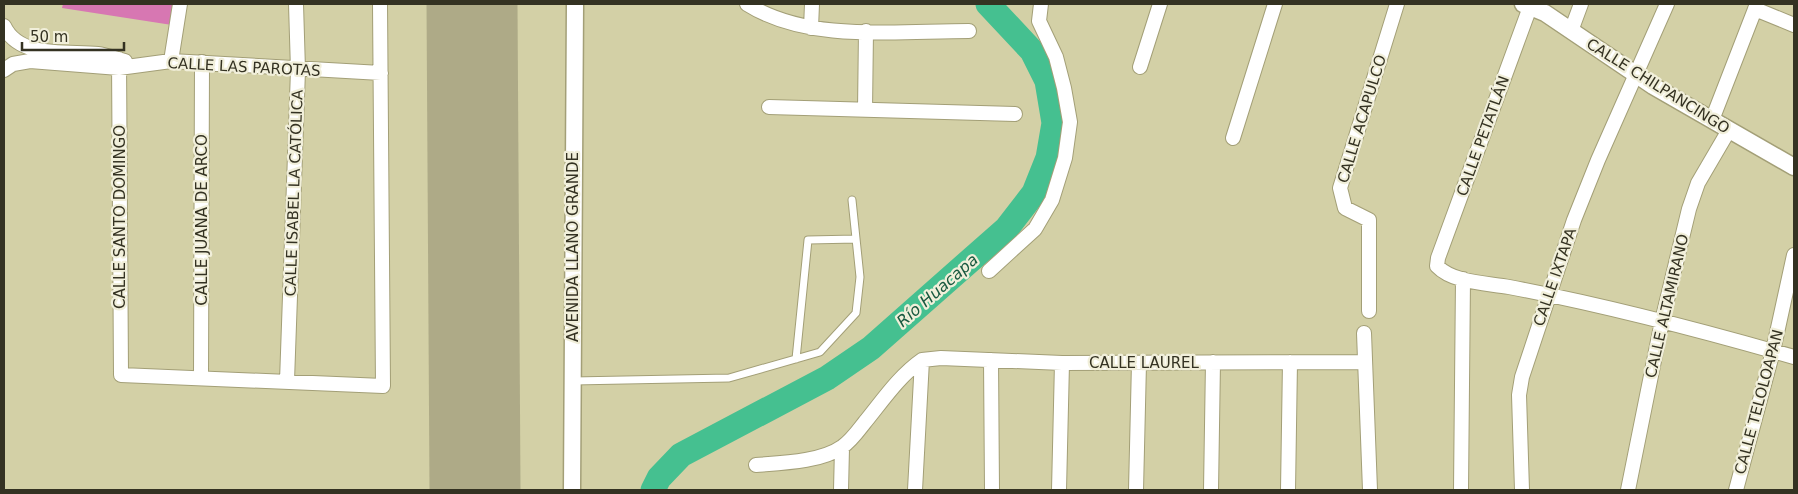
<svg xmlns="http://www.w3.org/2000/svg" width="1798" height="494" font-family="'DejaVu Sans',sans-serif">
<rect width="100%" height="100%" fill="#d3d0a6"/>
<path fill="#d777b2" d="M63 4H175L172 25 62 8Z"/>
<g fill="none" stroke-linecap="round" stroke-linejoin="round">
<path stroke="#45c090" stroke-width="25" d="M653 490 659 478 681 455 827 378 871 348 1007 228 1034 193 1048 158 1054 123 1047 81 1032 51 988 4"/>
<path stroke="#aeaa87" stroke-width="91" d="M472 4 475 490"/>
<defs>
<path id="service" d="M796 359 808 240 856 239
M573 381 729 378 820 352 856 313 860 277 852 200"/>
<path id="minor" d="M747 4C809 43 898 31 969 31
M1530 7 1438 258 1437 266C1453 283 1487 283 1509 287 1605 305 1700 330 1794 357
M1755 9 1794 25
M4 26C19 59 68 51 98 54 107 55 116 59 125 61
M811 28 812 4
M1571 31 1581 4
M119 59 121 375 383 386 380 4
M171 61 180 4
M1140 67 1160 4
M4 70 13 64 30 61 119 68 171 61 381 73
M769 107 1015 114
M865 110 866 31
M1712 120 1757 4
M1233 138 1275 4
M989 271 1035 229 1052 200 1065 158 1070 122 1064 88 1056 57 1039 21 1041 4
M1369 311V220L1345 208 1340 188 1397 4
M1364 333 1370 490
M922 360 941 358 1062 363 1365 362
M991 360 992 490
M201 377 202 62
M287 381 298 70 296 4
M756 465C781 463 821 462 842 447 851 441 858 431 865 422 883 400 899 376 922 360
M841 490 842 448
M915 490 922 360
M1059 490 1062 363
M1136 490 1139 363
M1211 490 1213 362
M1288 490 1290 362
M1461 490 1463 279
M1522 490 1519 395 1522 377 1574 220 1598 160 1667 4
M1628 490 1662 321 1689 209 1698 183 1729 130
M1736 490 1773 351 1794 255"/>
<path id="tertiary" d="M1523 4 1545 13 1653 86 1794 167
M572 490 575 4"/>
</defs>
<use href="#service" stroke="#a39f77" stroke-width="9"/>
<use href="#minor" stroke="#a39f77" stroke-width="16"/>
<use href="#tertiary" stroke="#a39f77" stroke-width="19"/>
<use href="#service" stroke="#fff" stroke-width="7"/>
<use href="#minor" stroke="#fff" stroke-width="14"/>
<use href="#tertiary" stroke="#fff" stroke-width="16"/>
</g>
<g text-anchor="middle" stroke-width="4.5" stroke-linejoin="round" paint-order="stroke">
<g font-size="15" fill="#343222" stroke="#f1efda">
<text transform="translate(244 67) rotate(3)" y="5">CALLE LAS PAROTAS</text>
<text transform="translate(1658 86) rotate(32)" y="5">CALLE CHILPANCINGO</text>
<text transform="translate(1362 119) rotate(-73)" y="5">CALLE ACAPULCO</text>
<text transform="translate(1483 136) rotate(-70)" y="5">CALLE PETATLÁN</text>
<text transform="translate(294 193) rotate(-88)" y="5">CALLE ISABEL LA CATÓLICA</text>
<text transform="translate(120 217) rotate(-90)" y="5">CALLE SANTO DOMINGO</text>
<text transform="translate(202 220) rotate(-90)" y="5">CALLE JUANA DE ARCO</text>
<text transform="translate(573 247) rotate(-90)" y="5">AVENIDA LLANO GRANDE</text>
<text transform="translate(1555 277) rotate(-71)" y="5">CALLE IXTAPA</text>
<text transform="translate(1667 306) rotate(-77)" y="5">CALLE ALTAMIRANO</text>
<text x="1144" y="368">CALLE LAUREL</text>
<text transform="translate(1759 402) rotate(-75)" y="5">CALLE TELOLOAPAN</text>
</g>
<g font-size="16" font-style="italic" fill="#185940" stroke="#f1efda">
<text transform="translate(937 290) rotate(-41)" y="6">Río Huacapa</text>
</g>
</g>
<rect width="1798" height="494" fill="none" stroke="#343222" stroke-width="10"/>
<path d="M22 42v8h102v-8" fill="none" stroke="#343222" stroke-width="2.5"/>
<text x="30" y="42" font-size="15" fill="#343222" stroke="#f1efda" stroke-width="4" paint-order="stroke">50 m</text>
</svg>
